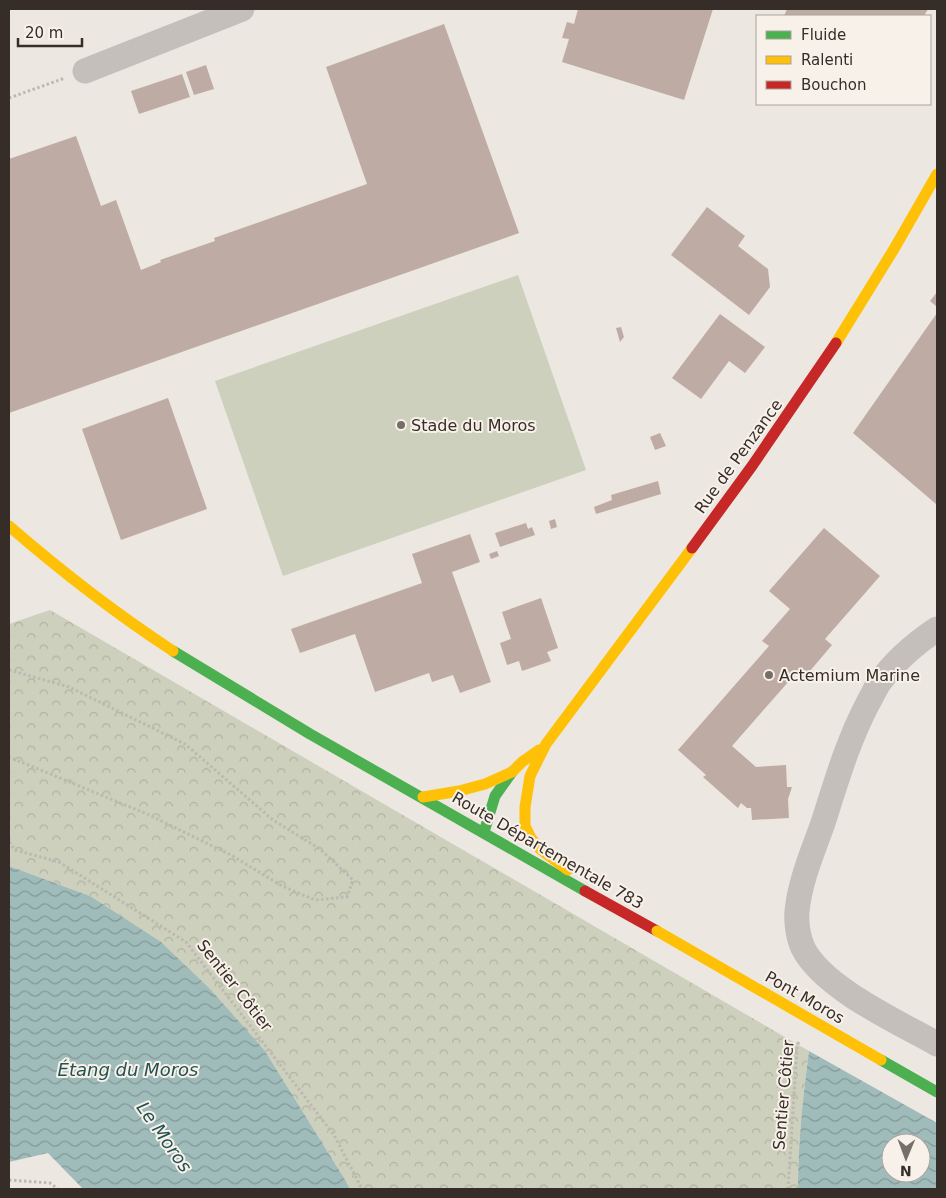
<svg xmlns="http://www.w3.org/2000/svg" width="946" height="1198" font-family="'DejaVu Sans',sans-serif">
<defs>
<pattern id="forest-crowns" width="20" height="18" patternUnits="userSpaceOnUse" patternTransform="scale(1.25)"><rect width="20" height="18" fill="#cdd0bc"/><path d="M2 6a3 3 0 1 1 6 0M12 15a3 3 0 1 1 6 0" fill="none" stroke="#b1b3a2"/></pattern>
<pattern id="water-waves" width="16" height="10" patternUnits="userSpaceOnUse" patternTransform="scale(1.25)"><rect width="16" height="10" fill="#9fbcbb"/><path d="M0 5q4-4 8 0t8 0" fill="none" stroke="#829998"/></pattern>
</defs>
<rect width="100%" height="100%" fill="#ece7e1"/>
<path fill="url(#forest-crowns)" d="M50 610 809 1051C803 1097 798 1142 798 1189H350L344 1178 265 1051 90 896 9 866V624Z"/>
<path fill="#cdd0bc" d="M518 275 586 470 283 576 215 381Z"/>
<path fill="url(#water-waves)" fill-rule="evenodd" d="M9 866 90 896 161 942 211 990 265 1051 344 1178 350 1189H83L48 1153 9 1162Z
M809 1051 937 1123V1189H798C798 1142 803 1097 809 1051ZM891 1143H921V1173H891Z"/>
<path fill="#beaca4" d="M578 9H713L684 100 562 62 569 39 562 38 567 22 574 24Z
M787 9H928L924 16H784Z
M444 24 519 233 9 413V159L76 136 101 206 116 200 141 270 161 262 160 260 215 241 214 238 367 184 326 67Z
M206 65 214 89 194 95 186 72Z
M182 74 190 97 139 114 131 91Z
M707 207 745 236 738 246 768 269 770 287 749 315 671 255Z
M937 292V307L930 301Z
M937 313V503L936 504 853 433Z
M720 314 765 347 745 373 729 361 701 399 672 378Z
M621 327 624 337 620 342 616 328Z
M168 398 207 509 121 540 82 429Z
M660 433 666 446 655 450 650 437Z
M658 481 661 494 596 514 594 507 612 500 611 495Z
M555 519 557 527 551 529 549 521Z
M526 523 528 529 532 527 535 535 500 547 495 533Z
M824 528 880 576 825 639 832 645 804 678 797 672 732 746 756 767 786 765 787 787H792L788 799 789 818 752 820 751 808H747L741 803 738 808 703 777 706 775 678 750 769 646 762 641 790 609 769 591Z
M470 534 480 562 452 572 491 682 460 693 453 675 432 682 429 673 375 692 355 634 300 653 291 629 422 583 412 554Z
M497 551 499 556 491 559 489 554Z
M541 598 558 648 547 652 551 661 522 671 519 661 507 665 500 643 511 639 502 612Z"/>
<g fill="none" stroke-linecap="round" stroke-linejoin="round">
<path stroke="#beb8b3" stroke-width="3" stroke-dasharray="2.5 2.5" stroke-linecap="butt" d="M9 98 65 78
M9 670 69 687 185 744 273 820 320 849 353 880 347 897 315 900 282 886 231 855 147 814 9 757
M9 842 15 850 59 862 186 942 334 1135 362 1189
M9 1180 50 1183 58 1189
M788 1189 797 1048 799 1040"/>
<path stroke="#c5bfbb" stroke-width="25" d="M85 71 242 9
M937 629C916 643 894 662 879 683 875 689 872 696 868 703 848 741 836 782 823 823 813 851 800 881 797 911 796 922 798 937 803 948 823 988 898 1022 937 1044"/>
<path stroke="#4caf50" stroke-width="11" d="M173 651 310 734 585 891
M484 832 495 796 512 772
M881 1060 937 1092"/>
<path stroke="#ffc107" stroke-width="11" d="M836 343 894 249 937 174
M9 526C61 571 115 613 173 651
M423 797 459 791 485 784 512 772 522 762 539 750
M568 870 540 849 531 838 525 826V807L530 776 546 744 692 548"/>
<path stroke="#c62828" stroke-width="11" d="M692 548 752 466 836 343
M585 891 657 931"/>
<path stroke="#ffc107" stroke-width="11" d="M657 931 881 1060"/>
</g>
<g fill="#766e69" stroke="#f8f1e9" stroke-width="2">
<circle cx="401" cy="425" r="5"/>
<circle cx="769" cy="675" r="5"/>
</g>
<g text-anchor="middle" stroke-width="4" stroke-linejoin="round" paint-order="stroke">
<g font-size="16" fill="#362d29" stroke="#f8f1e9" text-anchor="start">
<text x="411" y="431">Stade du Moros</text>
<text x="779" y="681">Actemium Marine</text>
</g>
<g font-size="16" fill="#362d29" stroke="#f8f1e9">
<text transform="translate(738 456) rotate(-54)" y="6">Rue de Penzance</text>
<text transform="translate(548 850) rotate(30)" y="6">Route Départementale 783</text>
<text transform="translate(235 985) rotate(52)" y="6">Sentier Côtier</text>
<text transform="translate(805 997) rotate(30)" y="6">Pont Moros</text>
<text transform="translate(783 1095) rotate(-85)" y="6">Sentier Côtier</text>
</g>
<g font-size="18" font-style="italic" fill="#225254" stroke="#f8f1e9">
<text x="128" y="1076">Étang du Moros</text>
<text transform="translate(164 1137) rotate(55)" y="6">Le Moros</text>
</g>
</g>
<rect width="946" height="1198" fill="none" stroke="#362d29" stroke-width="20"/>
<rect x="756" y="15" width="175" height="90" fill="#f8f1e9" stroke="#aaa39c"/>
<rect x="766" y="31" width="25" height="8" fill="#4caf50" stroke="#aaa39c"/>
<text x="801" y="40" font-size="15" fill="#362d29">Fluide</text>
<rect x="766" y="56" width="25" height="8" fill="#ffc107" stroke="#aaa39c"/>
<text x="801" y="65" font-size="15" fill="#362d29">Ralenti</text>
<rect x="766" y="81" width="25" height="8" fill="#c62828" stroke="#aaa39c"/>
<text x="801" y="90" font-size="15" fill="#362d29">Bouchon</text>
<g transform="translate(906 1158) rotate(181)"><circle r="24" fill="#f8f1e9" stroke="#aaa39c"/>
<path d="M0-4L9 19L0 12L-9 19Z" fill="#766e69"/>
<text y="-8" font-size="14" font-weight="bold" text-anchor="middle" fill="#362d29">N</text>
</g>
<path d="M18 38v8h64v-8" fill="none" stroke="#362d29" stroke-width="2.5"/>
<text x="25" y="38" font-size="15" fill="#362d29" stroke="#f8f1e9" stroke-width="4" paint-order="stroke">20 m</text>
</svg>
